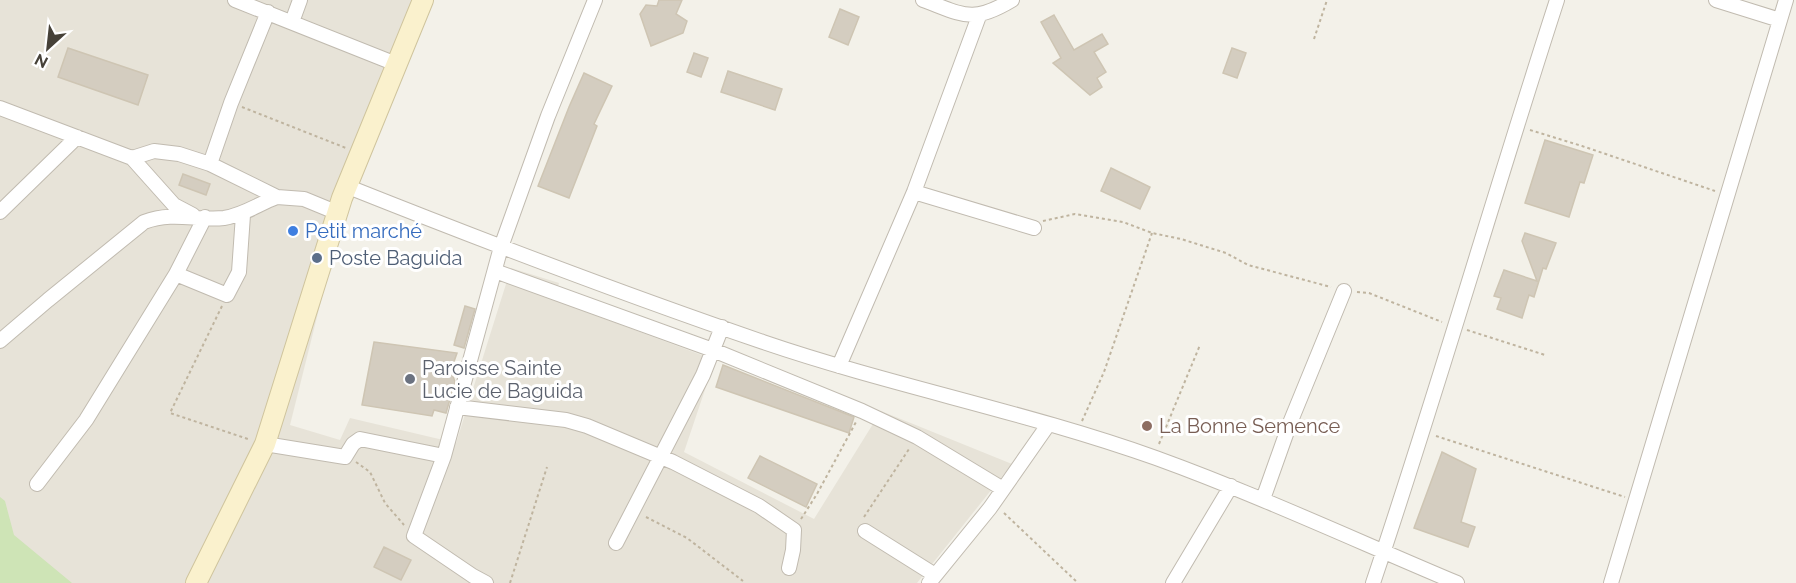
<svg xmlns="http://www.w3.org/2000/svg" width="1796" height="583" font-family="Raleway,sans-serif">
<rect width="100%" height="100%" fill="#f3f1e9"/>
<path fill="#e7e3d8" d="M0 0H429L340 225 290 425 340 440 350 418 456 443 511 268 559 283 554 300 715 360 684 452 814 519 881 411 1012 464 917 583H0Z"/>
<path fill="#cee4b6" d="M0 497 5 501 14 535 72 583H0Z"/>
<path fill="#d4cdc0" stroke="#cec5b3" stroke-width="1.5" d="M659 0H682L676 14 687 21 683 33 651 46 640 14 646 5 657 6Z
M840 9 859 17 848 45 829 37Z
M1054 15 1074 50 1102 34 1108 44 1094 52 1106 72 1097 78 1102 87 1090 95 1053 63 1061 58 1041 22Z
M68 48 148 75 138 105 58 77Z
M1232 48 1246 53 1237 78 1223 73Z
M694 53 708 58 701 77 687 72Z
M728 71 782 89 775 110 721 92Z
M584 73 612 86 594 124 597 126 569 198 538 186 569 107Z
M1545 140 1593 155 1584 183 1580 182 1569 217 1525 203Z
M1111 168 1150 187 1140 209 1101 191Z
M183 174 210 184 206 195 179 185Z
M1525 233 1556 243 1546 269 1543 268 1534 297 1529 295 1522 318 1497 309 1501 298 1494 296 1504 270 1537 281 1522 241Z
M465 306 475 309 464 348 454 345Z
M374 342 457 353 451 370 455 382 446 413 434 410 432 416 362 405Z
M723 365 854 417 849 433 716 387Z
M1442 452 1476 469 1461 522 1475 527 1468 547 1414 528Z
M760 456 817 484 806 507 748 478Z
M384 547 411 560 401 580 374 567Z"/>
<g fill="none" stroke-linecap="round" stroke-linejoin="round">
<defs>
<path id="street" d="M235 0 396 64
M923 0C964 15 972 24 1012 0
M1716 0 1780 20
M292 22 300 0
M0 108 132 158 174 205 193 215
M132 158 154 151 179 154 210 164 277 197 304 199 338 213
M210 164 231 103 268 12
M346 186C484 241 623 294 763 342 892 386 1027 412 1156 458 1258 495 1357 541 1457 583
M914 192 1034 228
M0 212 77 137
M495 271 713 350 862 411 917 437 1003 489
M176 274 227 295 239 272 243 215
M0 341 48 300 144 222C174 211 196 221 224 218 244 215 258 204 277 197
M839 366 914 192 979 16
M457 407 566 420 587 426 673 462 759 506 794 530 793 550 789 568
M265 444 345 457 353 444 360 439 444 456
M37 484 86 420 176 274 205 217
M1263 499 1290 423 1344 291
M865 531 935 575
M616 543 703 375 722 327
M486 583 473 576 414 536 444 456 501 247 548 116 595 0
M929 583 990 508 1048 425
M1173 583 1231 486
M1373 583C1438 390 1494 194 1557 0
M1611 583C1671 389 1727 194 1786 0"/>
<path id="secondary" d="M196 583 265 444 342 198 423 0"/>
</defs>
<use href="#street" stroke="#c1bbb0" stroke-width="16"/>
<use href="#secondary" stroke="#cfc49d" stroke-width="22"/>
<path stroke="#bfb49f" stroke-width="2" stroke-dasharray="3 3" stroke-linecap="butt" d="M1314 39 1327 0
M242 107 346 148
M1530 130 1582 146 1715 191
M1043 221 1075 214 1123 222 1152 233 1181 239 1226 253 1248 265 1331 287
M1357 292 1369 293 1442 322
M222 306 170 413 248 439
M1467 330 1545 355
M1082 421 1104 372 1152 233
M1436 436 1625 497
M1159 444 1200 345
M356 462 370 472 385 503 404 525
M1004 513 1078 583
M646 517 687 538 743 581
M864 517 909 449
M801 519 817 494 856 422
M510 583 547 467"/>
<use href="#street" stroke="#fff" stroke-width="14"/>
<use href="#secondary" stroke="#faf1cd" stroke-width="20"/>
</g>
<circle fill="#3f7fe0" stroke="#fff" stroke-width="2" cx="293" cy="231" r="6"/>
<circle fill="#5c6f8a" stroke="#fff" stroke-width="2" cx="317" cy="258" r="6"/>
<circle fill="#6b7280" stroke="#fff" stroke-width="2" cx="410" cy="379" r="6"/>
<circle fill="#8d6e63" stroke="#fff" stroke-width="2" cx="1147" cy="426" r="6"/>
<g text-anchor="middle" stroke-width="6" stroke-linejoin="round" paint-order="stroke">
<g font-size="20" fill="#366cbe" stroke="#fff" text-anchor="start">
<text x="305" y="238">Petit marché</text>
</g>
<g font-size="20" fill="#4e5e75" stroke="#fff" text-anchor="start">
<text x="329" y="265">Poste Baguida</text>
</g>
<g font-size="20" fill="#5b616d" stroke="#fff" text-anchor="start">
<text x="422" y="375">Paroisse Sainte<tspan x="422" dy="23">Lucie de Baguida</tspan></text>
</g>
<g font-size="20" fill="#785e54" stroke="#fff" text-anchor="start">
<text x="1159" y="433">La Bonne Semence</text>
</g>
</g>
<g transform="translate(48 48) rotate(207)" stroke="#ffffff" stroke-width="4.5" paint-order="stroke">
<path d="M0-4.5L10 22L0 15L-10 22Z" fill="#464138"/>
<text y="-9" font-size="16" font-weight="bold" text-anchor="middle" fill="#464138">N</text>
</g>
</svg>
